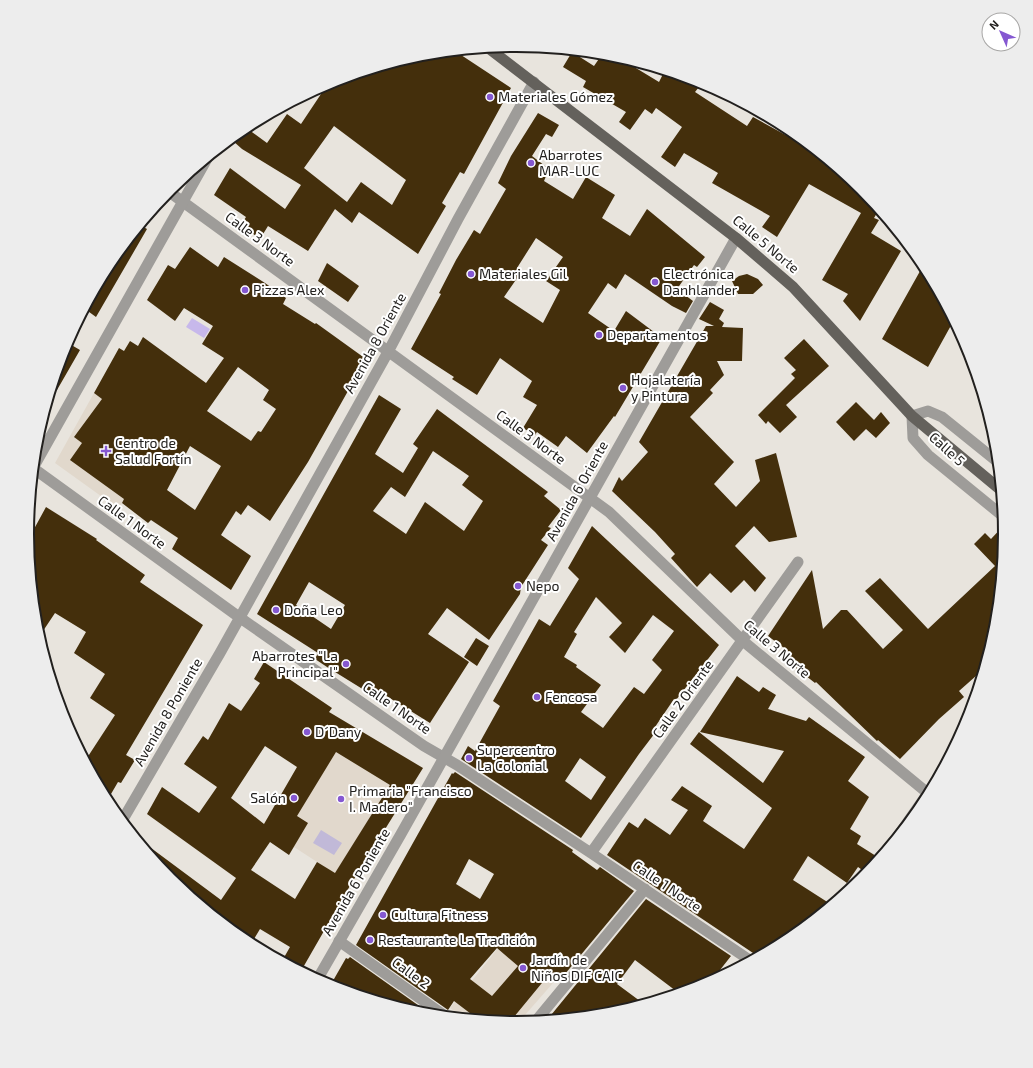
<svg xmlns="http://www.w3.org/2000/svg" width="1033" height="1068" font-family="'Exo 2',sans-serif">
<rect width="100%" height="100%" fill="#e8e4dd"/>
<path fill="#e1d8cc" d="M94 393 156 439 119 509 55 463Z
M329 712 423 768 351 884 294 847 264 824Z
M511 932 574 959 518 1023 464 1018 450 1008Z"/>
<path fill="#c1b9d8" d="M321 830 342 843 334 855 313 843Z"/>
<path fill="#c7b8eb" d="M192 318 210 329 204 338 186 327Z"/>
<path fill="#442f0c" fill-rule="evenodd" d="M455 51 511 88 464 174 460 172 442 203 446 206 418 254 359 212 352 223 335 209 308 251 268 226 260 239 241 225 246 217 214 195 230 168 285 209 301 185 242 149 233 141 239 132 245 127 267 143 287 114 301 124 329 82 421 54ZM334 126 406 180 392 205 361 182 347 202 304 168Z
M572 52 594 66 603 53 628 59 626 62 659 82 665 70 686 82 689 79 699 87 695 92 747 126 753 117 822 155 825 157 823 160 841 170 863 188 880 208 874 218 879 220 871 233 901 251 860 321 843 301 848 294 822 280 861 213 809 184 777 237 762 227 770 216 712 183 718 173 684 153 675 167 661 157 682 127 656 108 652 114 645 109 630 130 619 122 626 112 583 87 586 81 563 67Z
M538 113 559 125 552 137 546 134 532 156 549 169 544 181 573 199 586 177 615 195 602 218 630 236 647 209 705 257 697 267 694 265 677 289 693 301 686 313 672 306 625 274 616 289 608 283 588 313 614 331 626 311 662 338 615 417 614 416 587 453 566 436 558 447 537 432 535 435 523 428 537 405 523 397 532 381 500 358 477 395 452 379 454 377 411 349 441 294 439 293 456 260 474 230 480 234 506 189 498 183 511 156ZM536 238 563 257 546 281 560 290 543 323 504 297 522 271 517 268Z
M140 225 147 229 96 317 85 309 110 262Z
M190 247 218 267 224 257 265 283 286 298 283 304 315 324 316 323 366 359 308 462 270 521 248 505 241 515 236 511 221 535 251 556 231 590 172 549 178 538 151 520 148 523 122 503 124 499 70 460 82 443 74 437 102 399 94 393 119 348 124 351 130 341 138 346 143 337 206 383 224 358 202 344 213 326 184 308 175 321 147 300 168 265 175 269ZM238 367 269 390 263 400 276 409 261 432 258 431 251 441 207 411ZM190 446 221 466 195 510 167 490Z
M327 263 359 286 348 302 318 281Z
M924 264 954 320 928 367 882 339Z
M747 274 758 279 763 285 753 294H738L732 281 739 276Z
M710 302 724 310 719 319 724 323 722 327 743 328 742 361H717L724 375 710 390 713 393 690 417 734 462 714 484 736 507 760 481 755 460 776 453 797 537 769 542 754 526 735 546 766 578 755 592 744 580 731 593 710 573 697 587 671 558 675 554 655 532 612 491 619 477 622 481 648 452 639 442 706 326H714L699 319Z
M804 339 829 366 786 405 797 417 780 433 768 421 766 424 758 415 795 378 791 374 796 370 784 358Z
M68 343 80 350 57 390 52 388 63 350Z
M379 395 401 409 375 454 403 473 418 448 413 444 437 409 548 492 544 496 561 510 548 527 551 528 541 540 548 545 521 587 520 594 489 640 447 608 428 634 469 662 430 723 380 692 377 698 327 667 315 659 318 653 257 614ZM433 451 469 476 462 485 483 501 464 531 425 502 406 534 373 511 391 487 405 497ZM309 582 345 605 331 629 296 605Z
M856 402 874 420 881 412 890 423 876 438 866 429 870 425 854 441 836 422Z
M46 507 97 539 96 540 145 575 140 582 203 625 126 755 135 760 121 783 118 782 111 794H103L85 761 115 715 90 698 105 674 74 653 86 632 55 613 39 637 36 629 27 534 28 526 34 529Z
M1005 524 1006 534 998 615 989 624 996 632 985 668 959 691 964 697 939 719 900 759 878 740 877 741 816 682 815 683 783 658 788 651 768 636 812 570 823 629 841 610H847L883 649 903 630 865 591 880 578 928 629 995 566 974 544 985 533 991 539Z
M592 526 719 645 676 700 674 699 655 727 658 729 639 754 581 838 461 759 468 746 475 751 500 706 493 701 539 619 550 626 579 579 568 568ZM596 597 622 623 609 637 625 653 653 615 674 631 652 660 662 670 644 694 634 687 603 728 581 712 601 685 576 667 577 665 564 657 577 634 574 632ZM580 758 606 777 591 800 565 781Z
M476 638 489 646 477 666 464 657Z
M264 662 332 708 329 712 423 768 351 884 301 971 282 961 290 947 260 929 251 944 244 941 170 880 147 852 151 848 221 900 236 878 147 814 162 787 199 813 217 787 184 764 203 736 208 740 229 703 241 711 260 683 254 679ZM265 746 297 767 264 824 231 798ZM336 752 390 785 335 873 317 862 295 899 251 870 270 842 289 855 308 823 297 816Z
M737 676 759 692 763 687 776 695 768 709 806 721 809 717 865 757 848 781 869 797 850 829 861 836 857 844 876 856 865 872 858 867 847 883 808 856 793 880 832 905 788 941 759 957 607 855 629 822 638 828 645 818 670 835 688 810 671 800 682 786 712 806 703 821 744 849 772 808 690 744 699 732 763 783 784 751 700 732Z
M455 772 573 850 572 852 597 870 600 867 634 891 560 980 551 972 509 1023 479 1020 454 1001 448 1010 356 945 452 773 453 774ZM469 859 494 874 480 899 456 884ZM497 948 518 966 492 996 470 979Z
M646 899 731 956 709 984 680 994 635 960 617 984 644 1004 612 1014 591 1016 584 1011 579 1017 547 1020Z
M350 957 432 1015 421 1014 330 986 346 958 348 959Z"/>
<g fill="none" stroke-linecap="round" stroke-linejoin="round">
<path stroke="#9e9c99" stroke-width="11" d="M168 191 609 512 743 641 930 795
M999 463 942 417 928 411 912 416 913 438 928 455 1004 517
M33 468 239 617 424 746 457 765 591 853 751 961
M122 821 220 653 388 352 458 219 534 82
M896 839 928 793
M591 853 798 562
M339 941 445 1016
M535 1022 645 889"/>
<path stroke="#9e9c99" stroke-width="11" d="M33 468 208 157
M317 980 401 834 736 238"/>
<path stroke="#64615c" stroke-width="11" d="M487 47 736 238 793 287 912 416 1002 491"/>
</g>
<g fill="#8558d1" stroke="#fff" stroke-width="1.5">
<circle cx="490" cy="97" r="4"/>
<circle cx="531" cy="163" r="4"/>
<circle cx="471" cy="274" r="4"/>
<circle cx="655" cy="282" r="4"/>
<circle cx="245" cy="290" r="4"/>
<circle cx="599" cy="335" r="4"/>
<circle cx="623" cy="388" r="4"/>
<path d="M104 445h4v4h4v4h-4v4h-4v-4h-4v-4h4z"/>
<circle cx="518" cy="586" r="4"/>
<circle cx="276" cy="610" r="4"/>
<circle cx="346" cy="664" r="4"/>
<circle cx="537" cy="697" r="4"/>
<circle cx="307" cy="732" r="4"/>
<circle cx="469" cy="758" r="4"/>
<circle cx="294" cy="798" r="4"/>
<circle cx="341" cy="799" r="4"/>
<circle cx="383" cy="915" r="4"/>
<circle cx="370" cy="940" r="4"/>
<circle cx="523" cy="968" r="4"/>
</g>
<g text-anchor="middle" stroke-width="4" stroke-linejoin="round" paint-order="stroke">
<g font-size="14" fill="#22201e" stroke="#fff" text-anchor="start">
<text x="498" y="102">Materiales Gómez</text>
<text x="539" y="160">Abarrotes<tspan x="539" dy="16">MAR-LUC</tspan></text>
<text x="479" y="279">Materiales Gil</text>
<text x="663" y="279">Electrónica<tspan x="663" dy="16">Danhlander</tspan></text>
<text x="253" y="295">Pizzas Alex</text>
<text x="607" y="340">Departamentos</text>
<text x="631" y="385">Hojalatería<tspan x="631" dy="16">y Pintura</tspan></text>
<text x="115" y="448">Centro de<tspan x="115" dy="16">Salud Fortín</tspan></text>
<text x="526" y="591">Nepo</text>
<text x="284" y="615">Doña Leo</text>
<text x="338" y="661" text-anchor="end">Abarrotes "La<tspan x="338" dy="16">Principal"</tspan></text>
<text x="545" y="702">Fencosa</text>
<text x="315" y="737">D´Dany</text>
<text x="477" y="755">Supercentro<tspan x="477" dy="16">La Colonial</tspan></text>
<text x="349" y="796">Primaria "Francisco<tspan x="349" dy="16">I. Madero"</tspan></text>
<text x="286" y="803" text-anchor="end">Salón</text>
<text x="391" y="920">Cultura Fitness</text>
<text x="378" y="945">Restaurante La Tradición</text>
<text x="531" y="965">Jardín de<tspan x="531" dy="16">Niños DIF CAIC</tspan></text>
</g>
<g font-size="14" fill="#22201e" stroke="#fff">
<text transform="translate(260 239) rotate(36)" y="5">Calle 3 Norte</text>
<text transform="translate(766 244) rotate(40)" y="5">Calle 5 Norte</text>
<text transform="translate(375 343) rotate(-61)" y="5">Avenida 8 Oriente</text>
<text transform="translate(531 437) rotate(36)" y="5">Calle 3 Norte</text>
<text transform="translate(947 449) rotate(42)" y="5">Calle 5</text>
<text transform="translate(577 491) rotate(-61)" y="5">Avenida 6 Oriente</text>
<text transform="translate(132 522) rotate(36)" y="5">Calle 1 Norte</text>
<text transform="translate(777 649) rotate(40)" y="5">Calle 3 Norte</text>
<text transform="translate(683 699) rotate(-54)" y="5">Calle 2 Oriente</text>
<text transform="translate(397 708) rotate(35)" y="5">Calle 1 Norte</text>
<text transform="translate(168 712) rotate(-60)" y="5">Avenida 8 Poniente</text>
<text transform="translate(356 882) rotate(-60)" y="5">Avenida 6 Poniente</text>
<text transform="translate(667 886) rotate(34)" y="5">Calle 1 Norte</text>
<text transform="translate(411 973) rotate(36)" y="5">Calle 2</text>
</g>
</g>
<path d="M0 0H1033V1068H0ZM34 534a482 482 0 1 1 964 0a482 482 0 1 1-964 0Z" fill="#ededed" fill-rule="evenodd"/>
<path fill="none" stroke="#22201e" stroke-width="2" d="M34 534a482 482 0 1 1 964 0a482 482 0 1 1-964 0Z"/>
<g transform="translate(1001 32) rotate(315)"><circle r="19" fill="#ffffff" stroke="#a7a6a5"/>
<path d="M0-3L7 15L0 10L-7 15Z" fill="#8558d1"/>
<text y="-6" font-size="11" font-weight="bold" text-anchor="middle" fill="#22201e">N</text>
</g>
</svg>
